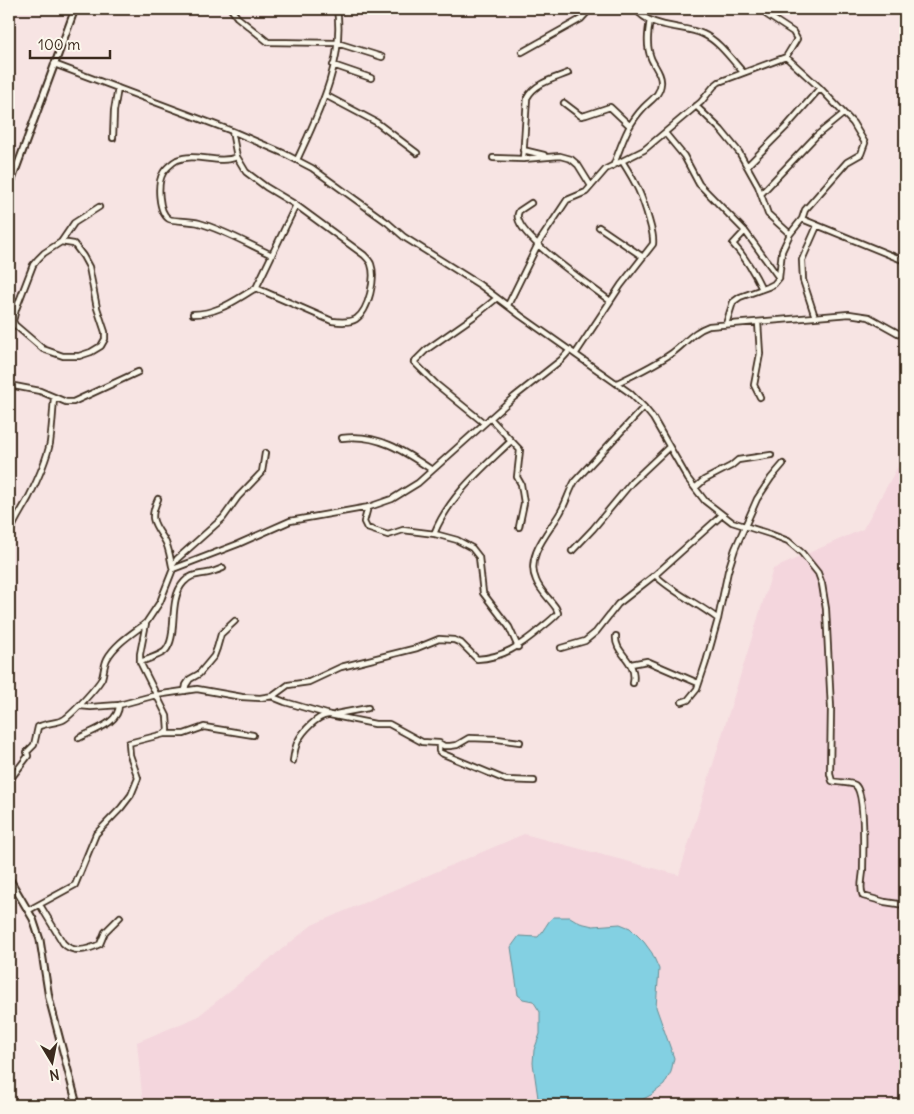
<svg xmlns="http://www.w3.org/2000/svg" width="914" height="1114" font-family="Delius,sans-serif">
<rect width="100%" height="100%" fill="#f7e4e3"/>
<filter id="ink" filterUnits="userSpaceOnUse"><feTurbulence type="fractalNoise" baseFrequency=".02" numOctaves="2"/><feDisplacementMap in="SourceGraphic" scale="10" xChannelSelector="R" yChannelSelector="G"/><feConvolveMatrix kernelMatrix="1 2 1 2 8 2 1 2 1" color-interpolation-filters="sRGB"/></filter>
<g filter="url(#ink)">
<path fill="#f4d6dd" d="M905 458V1105H143L137 1042 197 1017 312 925 524 834 679 875 773 569 863 529 901 461Z"/>
<path fill="#83d0e2" stroke="#668e94" d="M553 917H570L580 923 593 926 620 924 630 928 644 942 652 953 659 969 656 1007 674 1058 671 1072 664 1085 651 1095 632 1105H539L533 1063 534 1050 540 1034V1012L533 1001 523 999 518 995 511 947 519 936 538 937C544 931 547 922 553 917Z"/>
<g fill="none" stroke-linecap="round" stroke-linejoin="round">
<defs>
<path id="minor" d="M231 9 237 17 268 42 337 43 382 57
M636 9C650 29 683 25 703 34 719 41 731 59 743 72
M522 52 581 19 590 9
M54 64 232 131 283 153 312 168 388 223 404 237 480 285 521 316 630 393 644 407 653 418 688 479 705 501 732 522 770 534 788 541 802 553 818 573 822 584 826 609 831 708 830 774 832 781C839 783 849 782 855 785 866 793 863 854 863 869 863 878 859 888 863 896L885 902 905 905
M333 65 371 78
M325 95 376 122 417 153
M564 103 581 116 586 115 610 107 629 125
M696 106 721 130 739 152 758 186 768 214 790 234
M665 133 684 156 699 184 745 231 779 278
M113 138 114 111 118 88
M523 150 544 155
M237 157C218 165 196 152 177 160 173 162 165 169 163 173 157 183 158 212 169 219 172 221 192 221 199 223 224 230 248 244 272 255
M493 158 523 159 560 156 571 159 578 165 591 186
M523 159 527 98C535 83 553 79 568 73
M297 160C318 114 345 61 337 9
M9 163 17 166
M614 164C623 141 627 125 644 107 652 99 660 95 661 83 662 74 654 66 651 58 646 46 648 32 650 20
M748 165 786 127 820 88
M761 194 816 136 843 114
M531 203 519 211C518 214 517 215 518 218 522 240 591 286 610 301
M802 219 905 261
M599 227 643 257
M745 231 733 244C746 258 754 272 762 289
M256 288 296 205
M508 305 539 242 567 200 586 192 606 169 644 150 701 102 714 86 719 82 786 57 797 39 793 32 767 15
M9 306 16 309 33 265 38 259 44 253 61 242 74 223 99 207
M16 309 13 321 15 325 43 349 63 356H79L91 352 101 346 105 339V332L97 308 89 267 83 256 74 244 61 242
M193 314C218 314 235 300 256 288L332 321C340 322 349 323 356 319 369 310 376 278 371 264 370 261 366 257 364 255L296 205 266 187 246 172 237 157 232 131
M815 317 803 280 802 260 817 226
M758 322 760 354 754 385 760 397
M726 324 733 302 740 297 768 287 774 284 779 278 782 251 790 234 802 219 805 210 847 162 861 154 865 143 853 123 820 88 786 57
M576 353 621 285 653 244C654 235 651 228 649 220 642 195 636 183 622 161
M617 383C636 374 655 365 672 353 686 343 692 332 709 326L849 314 869 317 905 337
M9 385 40 391 66 402H73L138 372
M490 418 520 450 517 477 521 484 524 503 519 527
M484 423 436 384 414 362 426 350 476 315 497 298
M342 438C377 433 404 451 432 470
M695 488 704 480 731 466 738 460 771 455
M158 499C149 519 153 522 164 539 169 547 170 557 172 566
M368 507 364 522 367 528 388 535 403 530 435 534 457 540 472 548 479 557 483 593 509 627 518 647
M434 534C449 496 482 469 511 441
M9 535C14 521 22 510 29 497 37 481 46 462 50 443 52 428 53 413 54 397
M572 551 593 529 632 482 669 447
M173 569 172 566 177 559 223 518 238 497 262 472 265 453
M655 575C673 593 698 603 718 619
M616 636C614 654 638 660 633 683
M561 648 585 641 596 632 618 604 655 575 722 515
M140 662C146 660 162 654 165 651 179 637 167 600 184 582 191 574 198 575 208 573 213 572 218 570 223 568
M631 664 647 661 698 683
M185 691 186 685 190 679 199 674 214 656 217 648 221 634 235 621
M273 696 275 698 285 702 330 715 375 724H389L422 742 439 743 444 746H450L457 745 469 738 497 739 520 742
M682 702 688 700 697 689 706 662 718 619 728 571 735 549 757 499 771 478 783 464
M80 706 91 707 119 705 156 695 197 689 242 697 260 698 273 696 288 685 309 682 341 667 417 648 439 639 454 640 461 643 477 659C503 658 521 645 540 629 546 624 553 619 558 613L556 608C550 599 540 591 536 580 525 556 549 532 560 513 566 503 569 491 575 481L644 407
M336 714 368 708
M164 734H184L204 727 253 735
M79 738C93 730 119 724 119 705
M439 743V751L441 753 506 780 534 781
M293 761C294 754 295 747 298 741 303 731 317 716 328 715
M9 781 28 756 27 752 34 745 38 727C45 723 57 723 63 720 71 716 99 685 102 678 104 672 104 665 107 659 115 644 133 633 146 623
M40 905 63 943C73 954 88 950 100 944L105 932 120 917
M29 910 75 885 96 834 121 808 131 795 138 778 130 755 129 743 164 734 168 730 167 716 140 662V654L146 623 160 602 173 569 238 544 290 521 369 507 392 499 418 483 514 397 561 360 570 350"/>
<path id="tertiary" d="M9 188 75 9
M9 878 33 919 40 940 49 998 77 1105"/>
</defs>
<use href="#minor" stroke="#3b2a1e" stroke-width="8"/>
<use href="#tertiary" stroke="#3b2a1e" stroke-width="9"/>
<use href="#minor" stroke="#fbf7ec" stroke-width="4.5"/>
<use href="#tertiary" stroke="#fbf7ec" stroke-width="5"/>
</g>
</g>
<rect width="914" height="1114" fill="none" stroke="#fbf7ec" stroke-width="30"/>
<rect x="15" y="15" width="884" height="1084" fill="none" stroke="#3b2a1e" stroke-width="2" filter="url(#ink)"/>
<g transform="translate(52 1062) rotate(170)" stroke="#fbf7ec" stroke-width="4" paint-order="stroke">
<path d="M0-4L9 19L0 12L-9 19Z" fill="#3b2a1e"/>
<text y="-8" font-size="14" font-weight="bold" text-anchor="middle" fill="#3b2a1e">N</text>
</g>
<path d="M30 50v8h80v-8" fill="none" stroke="#3b2a1e" stroke-width="2.5"/>
<text x="38" y="50" font-size="15" fill="#3b2a1e" stroke="#fbf7ec" stroke-width="4" paint-order="stroke">100 m</text>
</svg>
